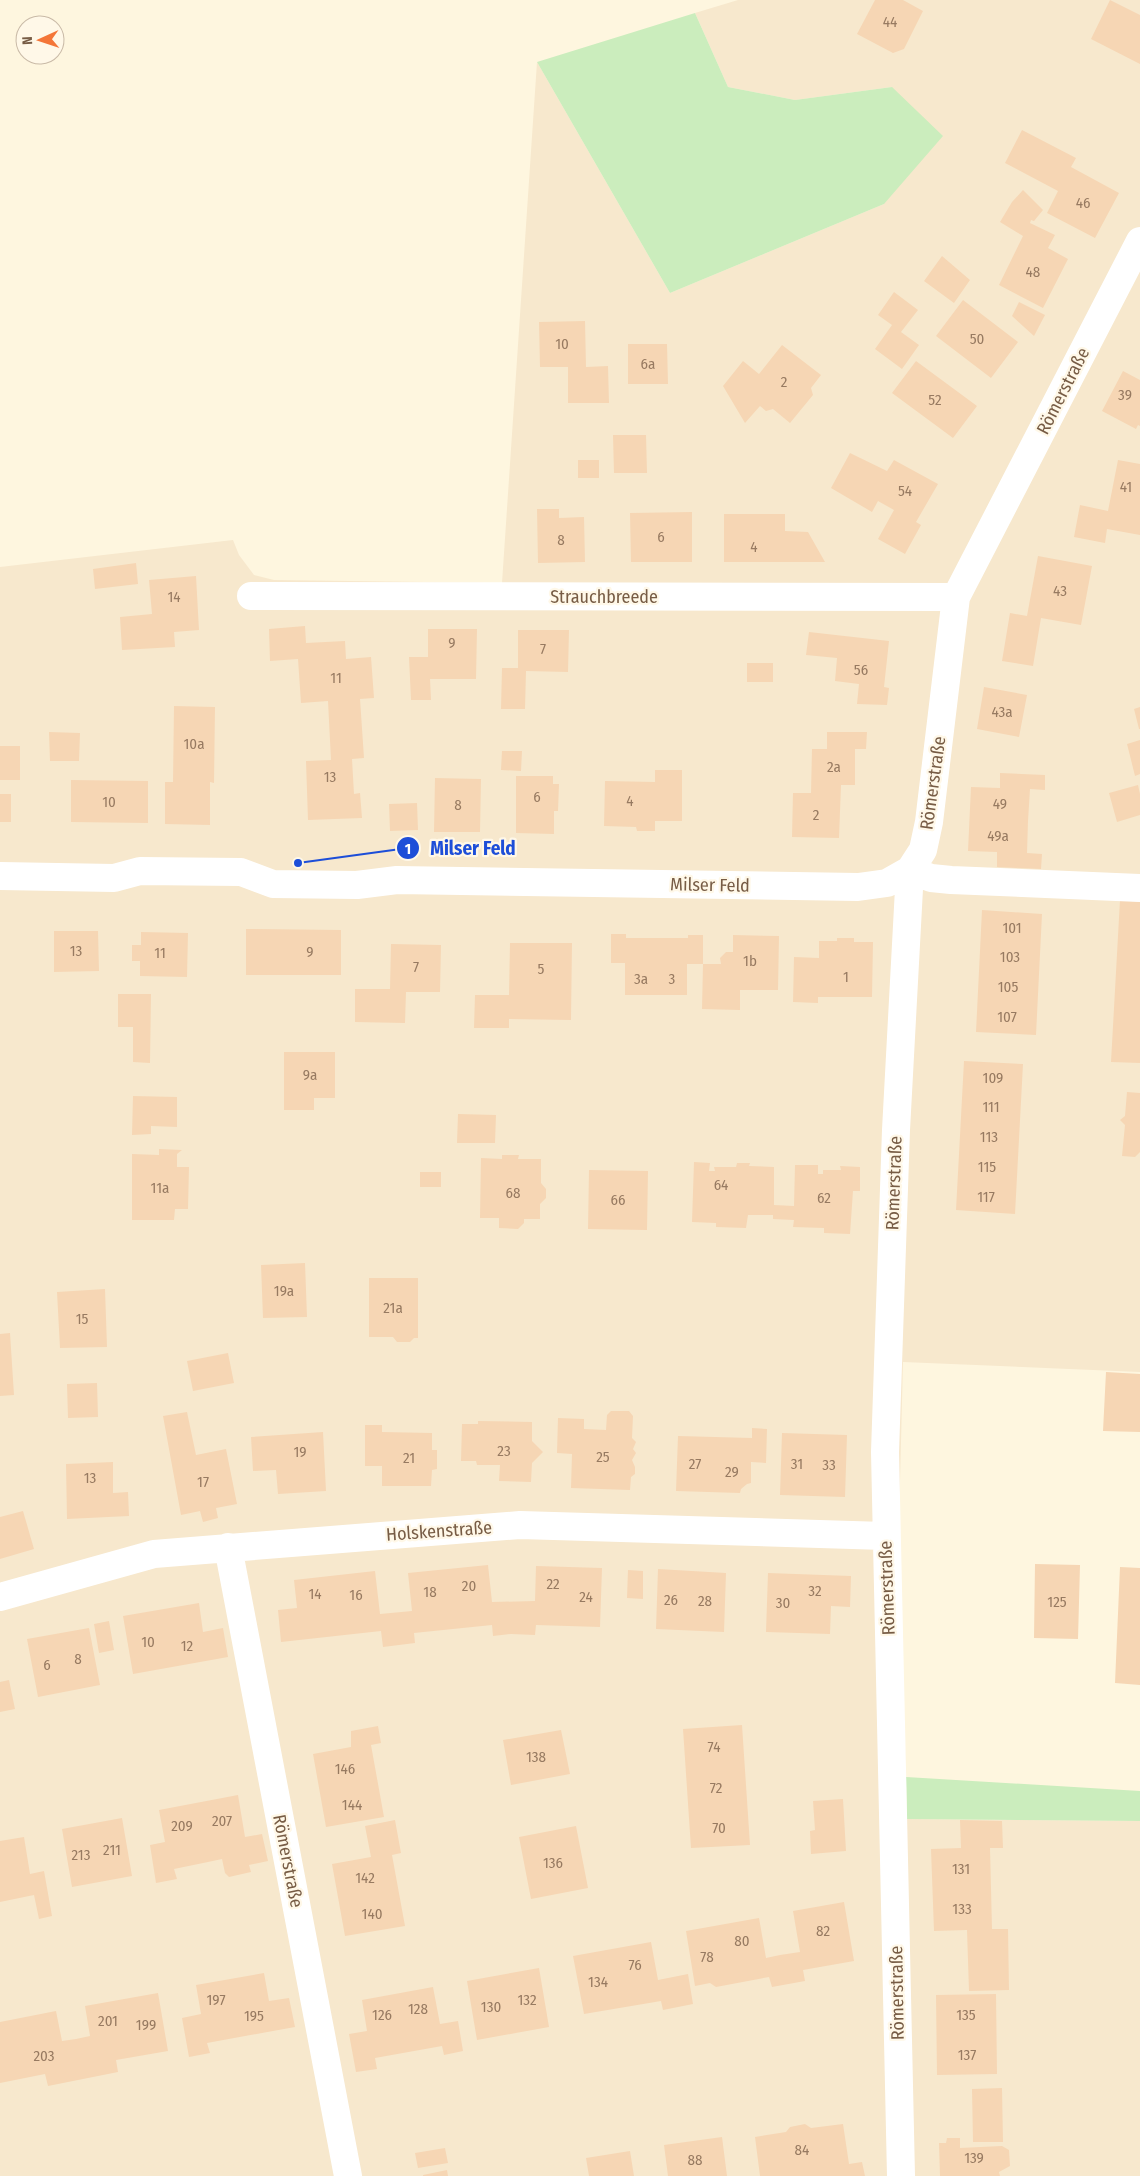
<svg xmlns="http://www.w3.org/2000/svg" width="1140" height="2176" font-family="'Fira Sans Condensed',sans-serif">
<rect width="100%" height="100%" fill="#fef6df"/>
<path fill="#f7e8cd" d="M738 0H1140V1372L903 1362 899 1522 907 1819 1140 1821V2176H0V567L233 540 239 555 254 575 274 580 502 583 537 62 670 293 884 204 892 87 795 100 728 87 695 13Z"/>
<path fill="#cbedbd" d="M695 13 728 87 795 100 892 87 943 136 884 204 670 293 537 62Z
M906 1777 1140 1791V1821L907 1819Z"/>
<path fill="#f6d6b4" d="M875 0H903L923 11 904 49 893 53 857 34Z
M1110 0 1140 15V64L1091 39Z
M1022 130 1076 158 1071 167 1119 193 1095 238 1047 213 1058 191 1005 163Z
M1023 190 1043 210 1034 221 1031 220 1030 223 1055 235 1048 248 1068 259 1043 308 999 285 1023 236 1000 222 1012 202Z
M942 256 970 280 954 303 924 281Z
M894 292 918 310 901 332 919 345 902 369 875 349 892 325 878 315Z
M963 300 1018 342 991 378 936 336Z
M1019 302 1045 315 1034 336 1012 316Z
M585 321 586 367 608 366 609 403H568V367H540L539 322Z
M628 344H667L668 384H628Z
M782 345 821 375 811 388 813 395 790 423 773 409 766 411 760 406 745 423 723 386 743 361 759 374Z
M916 361 977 406 953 438 892 393Z
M1123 371 1140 380V426L1138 425 1136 429 1102 411Z
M613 435H646L647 473H614Z
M850 453 887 471 894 460 938 484 916 522 921 525 905 554 878 539 894 510 878 501 872 512 831 488Z
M578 460H599V478H578Z
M1118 460 1140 464V535L1107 529 1105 543 1074 537 1080 505 1108 511Z
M537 509H559V518L584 517 585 562 538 563Z
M692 512V562H631L630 513Z
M724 514H785V531L808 532 825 562H724Z
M1038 556 1092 566 1081 625 1041 618 1033 666 1002 661 1010 613 1027 616Z
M136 563 138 584 95 589 93 569Z
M196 576 199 630 174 632 175 647 122 650 120 617 152 614 149 580Z
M305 626 306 643 345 641 346 659 371 657 374 698 360 699 364 758 352 759 354 794 360 793 362 818 308 820 306 761 331 760 328 701 301 703 298 659 270 661 269 629Z
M428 629H477L476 679H430L431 700H411L409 657H428Z
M518 630H569L568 672 526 671 525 709H501L502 668H518Z
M809 632 889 641 884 687 889 688 887 705 857 704 859 684 835 681 837 658 806 655Z
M747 663H773V682H747Z
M984 687 1027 695 1019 737 977 729Z
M174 706 215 707 214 783 210 782V825L165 824V782H173Z
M1140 707V729H1139L1134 709Z
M49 732 80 733 79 761H50Z
M827 732H867L866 749H855V785H841L839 838 792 837 793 793H811L812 749H827Z
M1140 740V774L1135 776 1127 744Z
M0 746H20V780H0Z
M502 751H522L521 771 501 770Z
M655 770H682V821H655V831H637L636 827 604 826 605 781 655 782Z
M1000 773 1045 775V790L1030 789 1028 821 1027 853 1042 854 1041 869 997 867V852L968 851 971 787 1000 788Z
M516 776H553V784H559L558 811H554V834L516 833Z
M435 778 481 779 480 832H434Z
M71 780 148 781V823L71 822Z
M1138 785 1140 794V815L1117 822 1109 793Z
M0 794H11V822H0Z
M417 803 418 830 390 831 389 804Z
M1120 900 1140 902V1063L1111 1062Z
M982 910 1042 914 1036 1035 976 1032Z
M246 929 341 930V975H246Z
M54 931H98L99 971 54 972Z
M141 932 188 933 187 977 140 976V961H132V945H141Z
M611 934H626V938H688V935H703V964H721L720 958 726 952H733V935L779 936 778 990H740V1010L702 1009 703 964H687V995H625V963H611Z
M837 938H854V942H873L872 997H818V1003L793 1002 794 957 819 958V941H837Z
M510 943H572L571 1020 509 1019V1028H474L475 995H509Z
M391 944 441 945 440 992H406L405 1023 355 1022V989H390Z
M118 994H151L150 1063 133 1062V1027H118Z
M284 1052H335V1098H314V1110H284Z
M964 1061 1023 1064 1015 1214 956 1210Z
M1127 1092 1140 1093V1152L1135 1157 1122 1156 1125 1125 1120 1120 1125 1116Z
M133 1096 177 1097V1127L151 1126V1134L132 1135Z
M458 1114 496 1115 495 1143H457Z
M159 1149 182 1150 177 1154V1167H189L188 1209H175L174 1220H132V1154L159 1155Z
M502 1155H519L518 1159H541V1183L546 1189V1198L540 1204V1219H524V1223L518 1229 499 1228V1218H480L481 1158 502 1159Z
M694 1162 710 1163 709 1171H715L714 1167H736L737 1163H750L749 1166 774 1167V1205L794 1206 795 1165H818V1174H823V1170H841L840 1166 860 1167V1191H853L850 1234 824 1233V1228L793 1227 794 1220 773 1219V1215H748L746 1228 716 1227V1223L692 1222Z
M589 1170 648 1171 647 1230 588 1229Z
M420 1172H441V1187H420Z
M305 1263 307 1317 263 1318 261 1265Z
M369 1278H418V1338H414L410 1342H397L393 1337H369Z
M105 1289 107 1347 60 1348 57 1292Z
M10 1333 14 1395 0 1396V1334Z
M228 1353 234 1383 193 1391 187 1361Z
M1106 1372 1140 1374V1432L1103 1431Z
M97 1383 98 1417 68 1418 67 1384Z
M611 1411H629L633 1416 632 1438 636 1442 633 1449 636 1453 632 1460 635 1467V1474L631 1477 630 1490 571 1488 572 1454 557 1453 558 1418 584 1419V1429L606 1430 607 1415Z
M187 1412 196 1455 226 1449 237 1504 216 1508 218 1518 203 1522 200 1511 181 1515 163 1416Z
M478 1421 532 1422V1441L543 1452 532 1463 531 1482 499 1481 500 1465H477L476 1461H461L462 1424H478Z
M365 1425H382V1432L432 1433V1450H437V1469L432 1470 431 1486H382V1466H365Z
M752 1428 767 1429 766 1463 751 1462V1483L747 1484 741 1489 740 1493 676 1491 678 1436 752 1438Z
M323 1432 326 1491 278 1494 276 1470 253 1471 251 1437Z
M782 1433 847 1435 845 1497 780 1495Z
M113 1462V1493L128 1492 129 1516 67 1519 66 1464Z
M23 1511 34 1549 0 1559V1517Z
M1035 1564 1080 1565 1078 1639 1034 1638Z
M488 1565 492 1602 535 1601 536 1566 602 1568 600 1627 536 1625 535 1635 511 1634 493 1636 492 1625 414 1633 415 1643 383 1647 381 1631 281 1642 278 1610 297 1608 294 1580 375 1571 380 1614 412 1611 408 1573Z
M1120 1567 1140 1568V1685L1115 1683Z
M658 1569 726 1573 724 1632 656 1629Z
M628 1570 643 1571V1599L627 1598Z
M768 1573 851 1576 850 1607 831 1606 830 1634 766 1632Z
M199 1603 203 1632 223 1628 228 1657 133 1674 123 1616Z
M109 1621 114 1650 99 1653 94 1624Z
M89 1628 100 1685 38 1697 27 1639Z
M9 1680 15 1709 0 1712V1682Z
M742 1725 750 1845 691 1848 683 1729Z
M378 1726 381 1743 371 1745 384 1817 326 1827 313 1754 351 1747V1731Z
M561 1730 570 1774 511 1785 503 1740Z
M238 1795 245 1837 262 1834 268 1861 249 1865 251 1872 229 1877 225 1873 222 1859 208 1862 174 1869 177 1879 156 1883 150 1845 165 1842 159 1810Z
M843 1799 846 1851 811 1854 810 1831 815 1830 813 1801Z
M122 1818 132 1876 72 1887 62 1829Z
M395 1820 401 1853 392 1855 405 1926 345 1936 332 1864 371 1857 365 1826Z
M960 1820 1002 1821 1003 1848H990L992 1929H1008L1009 1990 969 1991 967 1930 934 1931 931 1849 961 1848Z
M576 1826 588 1888 531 1899 519 1837Z
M24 1837 30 1874 44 1871 52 1916 39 1919 34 1895 0 1902V1841Z
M844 1902 854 1961 803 1970 805 1981 772 1987 769 1977 716 1987 710 1983 695 1986 686 1931 759 1918 766 1958 780 1955 800 1952 793 1911Z
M651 1942 658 1980 688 1974 693 2004 663 2010 661 2001 584 2014 573 1956Z
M539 1968 549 2027 477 2040 467 1981Z
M264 1973 269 2001 289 1998 295 2027 207 2043 210 2053 189 2057 182 2018 201 2014 196 1985Z
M433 1987 440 2024 458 2021 463 2051 444 2055 442 2046 375 2058 377 2069 356 2072 349 2034 367 2031 362 2000Z
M158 1993 168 2051 116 2060 118 2072 48 2086 45 2074 0 2083V2022L56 2011 62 2041 76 2039 90 2036 85 2006Z
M996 1994 997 2074 937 2075 936 1995Z
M1002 2088 1003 2142H973L972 2089Z
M805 2124 811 2128 843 2124 849 2164 862 2162 865 2176H760L755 2137 786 2132 790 2127Z
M722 2137 727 2176H668L664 2145Z
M947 2138H960V2148L1002 2146 1009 2150 1010 2166 999 2172 1000 2176H940L939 2143H946Z
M445 2148 448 2163 418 2168 415 2153Z
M630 2151 634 2176H589L586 2158Z
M447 2170 448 2176H423V2175Z"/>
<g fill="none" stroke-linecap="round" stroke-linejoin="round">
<path stroke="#fff" stroke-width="28" d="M251 596 956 597
M910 870 931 878 951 880 1140 888
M0 876 114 878 140 871 241 872 273 884 357 885 397 880 858 887 887 883 910 870
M228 1547 348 2176
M0 1597 154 1554 520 1525 885 1536
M901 2176 885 1452 896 1130 910 870 923 850 929 822 956 597 1140 241"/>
</g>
<g text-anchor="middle" stroke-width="4.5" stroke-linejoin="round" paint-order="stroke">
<g font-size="15" fill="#977a61">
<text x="890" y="27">44</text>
<text x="1083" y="208">46</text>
<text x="1033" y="277">48</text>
<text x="977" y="344">50</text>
<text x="562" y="349">10</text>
<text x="648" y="369">6a</text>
<text x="784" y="387">2</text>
<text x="1125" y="400">39</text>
<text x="935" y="405">52</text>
<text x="1126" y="492">41</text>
<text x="905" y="496">54</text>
<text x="661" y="542">6</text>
<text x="561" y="545">8</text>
<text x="754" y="552">4</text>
<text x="1060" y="596">43</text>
<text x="174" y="602">14</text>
<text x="452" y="648">9</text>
<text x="543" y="654">7</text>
<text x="861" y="675">56</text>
<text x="336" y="683">11</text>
<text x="1002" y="717">43a</text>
<text x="194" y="749">10a</text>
<text x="834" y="772">2a</text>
<text x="330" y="782">13</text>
<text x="537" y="802">6</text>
<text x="630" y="806">4</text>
<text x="109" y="807">10</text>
<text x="1000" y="809">49</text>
<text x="458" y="810">8</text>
<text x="816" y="820">2</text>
<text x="998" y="841">49a</text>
<text x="1012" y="933">101</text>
<text x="76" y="956">13</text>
<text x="310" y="957">9</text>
<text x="160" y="958">11</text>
<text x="1010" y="962">103</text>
<text x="750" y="966">1b</text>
<text x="416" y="972">7</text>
<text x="541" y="974">5</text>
<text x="846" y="982">1</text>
<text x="641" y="984">3a</text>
<text x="672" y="984">3</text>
<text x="1008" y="992">105</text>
<text x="1007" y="1022">107</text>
<text x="310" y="1080">9a</text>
<text x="993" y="1083">109</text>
<text x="991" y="1112">111</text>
<text x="989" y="1142">113</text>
<text x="987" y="1172">115</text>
<text x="721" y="1190">64</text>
<text x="160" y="1193">11a</text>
<text x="513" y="1198">68</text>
<text x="986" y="1202">117</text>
<text x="824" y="1203">62</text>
<text x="618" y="1205">66</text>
<text x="284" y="1296">19a</text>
<text x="393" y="1313">21a</text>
<text x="82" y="1324">15</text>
<text x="504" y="1456">23</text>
<text x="300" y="1457">19</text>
<text x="603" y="1462">25</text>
<text x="409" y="1463">21</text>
<text x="695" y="1469">27</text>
<text x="797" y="1469">31</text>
<text x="829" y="1470">33</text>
<text x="732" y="1477">29</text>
<text x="90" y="1483">13</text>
<text x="203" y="1487">17</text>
<text x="553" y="1589">22</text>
<text x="469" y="1591">20</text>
<text x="815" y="1596">32</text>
<text x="430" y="1597">18</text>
<text x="315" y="1599">14</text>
<text x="356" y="1600">16</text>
<text x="586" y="1602">24</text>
<text x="671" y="1605">26</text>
<text x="705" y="1606">28</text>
<text x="1057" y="1607">125</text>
<text x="783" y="1608">30</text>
<text x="148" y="1647">10</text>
<text x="187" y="1651">12</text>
<text x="78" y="1664">8</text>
<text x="47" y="1670">6</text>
<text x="714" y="1752">74</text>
<text x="536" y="1762">138</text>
<text x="345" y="1774">146</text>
<text x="716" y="1793">72</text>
<text x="352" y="1810">144</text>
<text x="222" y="1826">207</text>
<text x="182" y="1831">209</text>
<text x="719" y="1833">70</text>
<text x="112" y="1855">211</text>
<text x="81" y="1860">213</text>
<text x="553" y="1868">136</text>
<text x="961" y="1874">131</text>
<text x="365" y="1883">142</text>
<text x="962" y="1914">133</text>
<text x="372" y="1919">140</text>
<text x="823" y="1936">82</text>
<text x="742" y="1946">80</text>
<text x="707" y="1962">78</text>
<text x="635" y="1970">76</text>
<text x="598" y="1987">134</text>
<text x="216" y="2005">197</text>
<text x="527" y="2005">132</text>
<text x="491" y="2012">130</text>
<text x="418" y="2014">128</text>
<text x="382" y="2020">126</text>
<text x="966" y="2020">135</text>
<text x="254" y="2021">195</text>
<text x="108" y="2026">201</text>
<text x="146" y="2030">199</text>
<text x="967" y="2060">137</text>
<text x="44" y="2061">203</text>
<text x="802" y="2155">84</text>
<text x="974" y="2163">139</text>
<text x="695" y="2165">88</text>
</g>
<g font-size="18" fill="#775c45" stroke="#fff8e8">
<text transform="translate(1063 391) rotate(-63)" y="6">Römerstraße</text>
<text x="604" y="603">Strauchbreede</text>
<text transform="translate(933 783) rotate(-82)" y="6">Römerstraße</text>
<text transform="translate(710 885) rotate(1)" y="6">Milser Feld</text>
<text transform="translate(894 1183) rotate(-88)" y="6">Römerstraße</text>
<text transform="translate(439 1531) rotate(-4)" y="6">Holskenstraße</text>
<text transform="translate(887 1588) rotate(-92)" y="6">Römerstraße</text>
<text transform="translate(288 1861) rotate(79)" y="6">Römerstraße</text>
<text transform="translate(897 1993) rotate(-91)" y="6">Römerstraße</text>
</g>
</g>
<path fill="none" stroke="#1d4ed8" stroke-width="2" d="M298 863L408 848"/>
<g fill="#1d4ed8" stroke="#fff8e8" stroke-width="2">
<circle cx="298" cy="863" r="5"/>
<circle cx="408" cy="848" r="12"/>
</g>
<g font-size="15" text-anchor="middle" font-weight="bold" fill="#fff">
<text x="408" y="854">1</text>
</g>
<g font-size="19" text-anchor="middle" font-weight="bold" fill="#1d4ed8" stroke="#fff8e8" stroke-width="4.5" stroke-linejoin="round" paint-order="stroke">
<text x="473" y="855">Milser Feld</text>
</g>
<g transform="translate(40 40) rotate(267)"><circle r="24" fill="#fff8e8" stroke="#c9baa7"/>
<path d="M0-4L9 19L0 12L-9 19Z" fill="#f47638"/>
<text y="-8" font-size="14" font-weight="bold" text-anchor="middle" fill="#775c45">N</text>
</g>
</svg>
